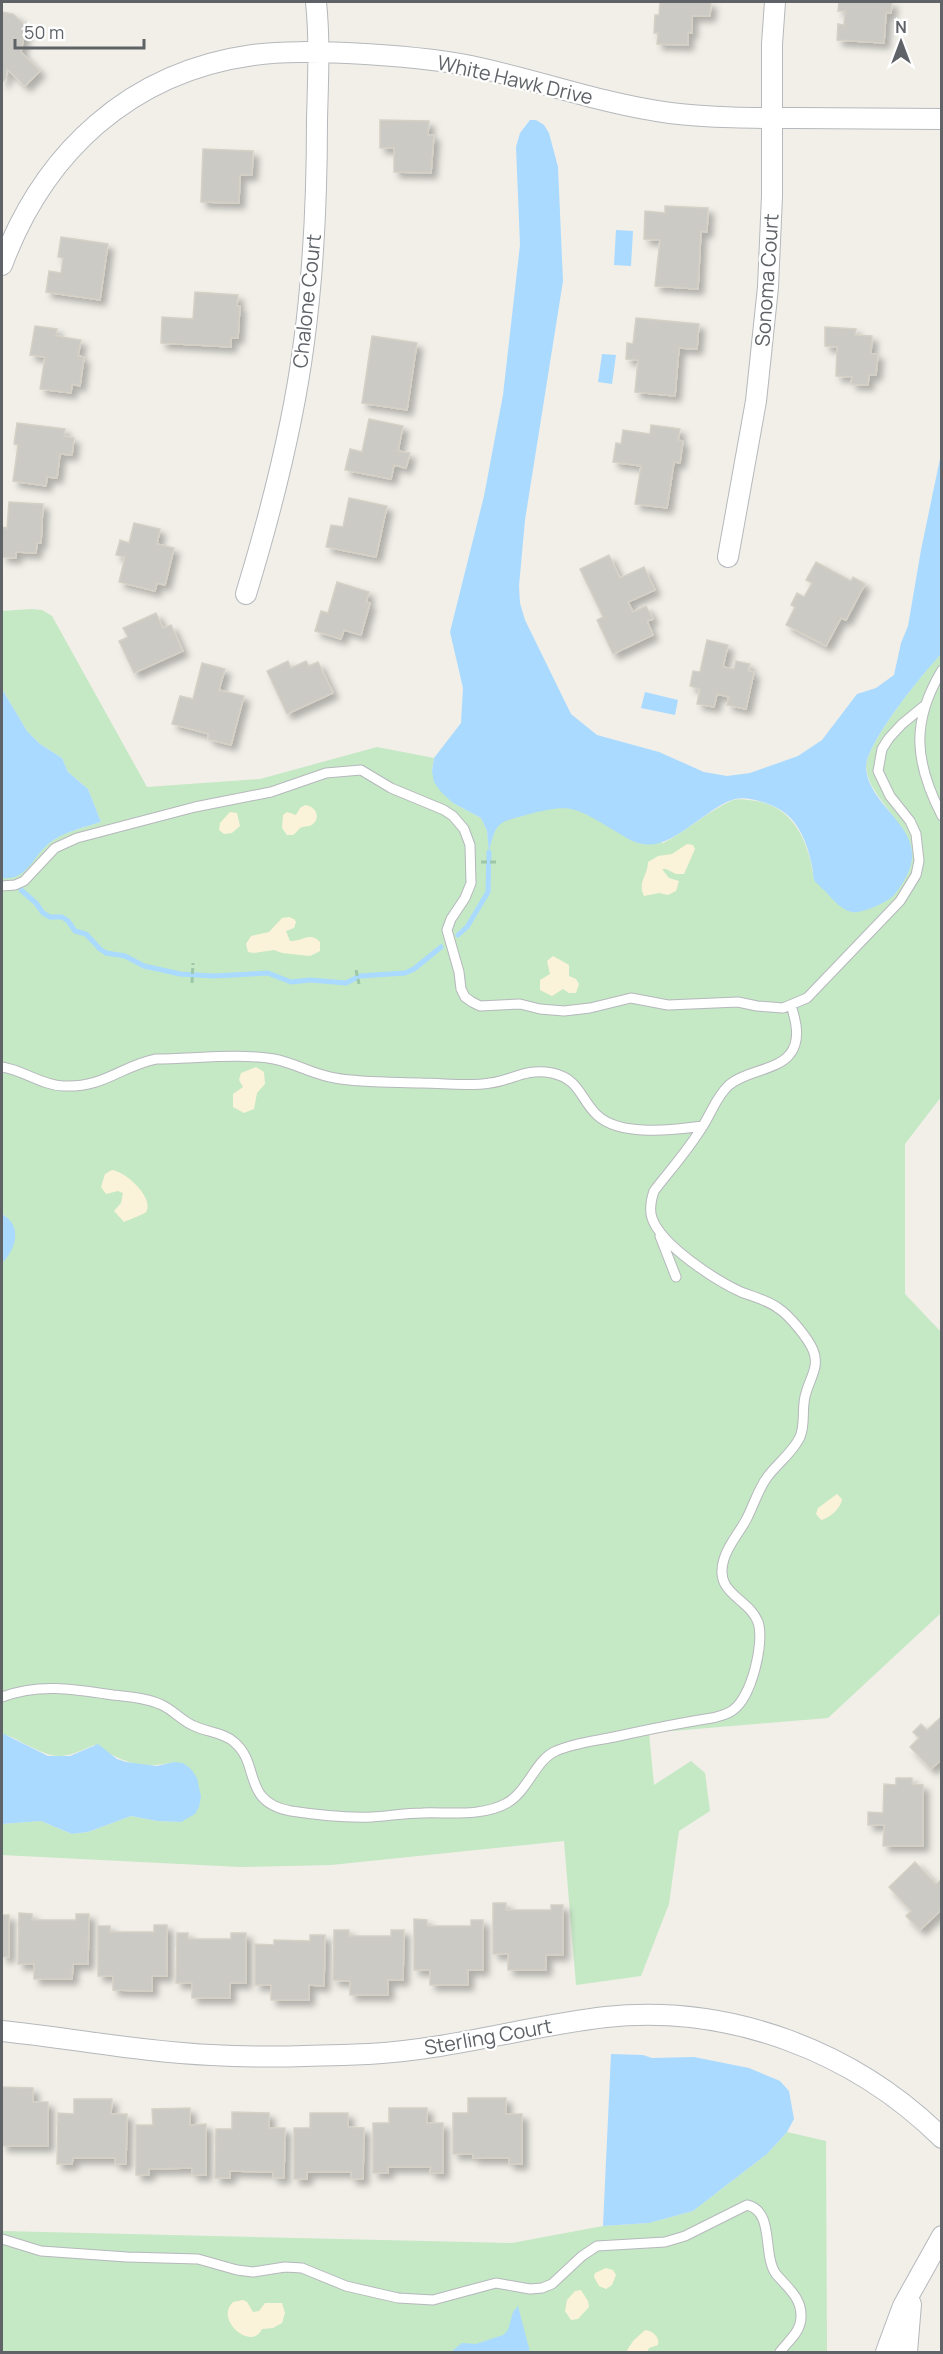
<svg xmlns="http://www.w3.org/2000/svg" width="943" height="2354" font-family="Manrope,sans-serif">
<defs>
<filter id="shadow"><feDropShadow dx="5.5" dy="5.5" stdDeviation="3" flood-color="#0004"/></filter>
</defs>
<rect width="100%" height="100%" fill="#f1efe8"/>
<path fill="#c5e8c5" d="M31 609 42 610 52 616 147 787 260 779 377 747 434 758 432 771 453 803 481 818 487 831 489 849 494 832 501 821 554 807 575 809 663 843C687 831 708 811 733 800 740 798 749 800 756 801 795 807 809 844 814 879L912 860C913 840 900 827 889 811 880 798 867 784 866 767 866 744 924 671 941 654V1097L905 1144V1294L941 1332V1613L828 1718 649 1733 654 1785 691 1761 705 1773 710 1811 679 1831 669 1904 641 1976 576 1985 564 1841 331 1865 240 1867 2 1855V1824L41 1821 72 1834 88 1832 131 1816 157 1821 181 1822 174 1762C140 1770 123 1762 94 1745 60 1760 57 1760 23 1743 16 1739 9 1735 2 1735V1263L6 1216 2 1214V878C28 880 33 853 52 841 67 831 85 827 101 822L88 789 68 772 62 758 40 744 27 731 2 689V611Z
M787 2132 826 2141 827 2352H2V2231L512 2243 603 2226 649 2223 693 2211 767 2154Z"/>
<path fill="#fbf3d9" d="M305 805C314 806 321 815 314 823 310 828 305 825 300 828 300 828 294 835 293 835H287L282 828 283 815 287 812 296 815 300 808Z
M230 812 237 813 240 826 232 833 224 834 219 830 220 823Z
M687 844 693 845 695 849 684 874H676L666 869H662L669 878 679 881 676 891 668 895 659 893 644 896C637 882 648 876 648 862L658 856 672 854Z
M289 917 294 919 296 922 294 928 286 931 290 941C303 942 309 931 320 942V951L310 956 282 953 274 950 254 953 248 952 246 944 251 936 269 932 282 918Z
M553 956 569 965V976L576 979 579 984 576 993H569L563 989 552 996 540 990V980L550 974 547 961Z
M256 1067 264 1072 265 1084 257 1093 254 1109 244 1113 233 1107V1094L243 1087 239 1080 241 1073Z
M112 1170C125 1171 155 1198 146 1212 145 1214 128 1220 124 1222L114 1211 121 1203 123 1193 118 1191 106 1194 101 1187 105 1174Z
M837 1494 842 1499C841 1508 830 1518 821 1520L816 1514 818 1508Z
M606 2268 613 2270 616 2275 612 2285 606 2289 599 2286 594 2277 595 2273Z
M581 2290 588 2301 589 2307 578 2319 571 2320 565 2311 567 2300 575 2291Z
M243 2300 247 2302 253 2312 259 2311 265 2303H282L285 2313 282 2323 273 2328 262 2329C252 2352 214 2320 233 2302Z
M645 2330C653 2331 660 2337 658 2345L649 2348 647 2352H626L633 2341Z"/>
<path fill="#aadaff" d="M530 120H536L544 125 549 133 558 167 563 281 525 520 519 586 520 603 525 620 571 714 597 735 659 752 704 772 727 776 750 773 798 756 822 740 857 694 876 688 894 675 901 643 908 626 921 550 941 454V654C924 672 864 745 866 769 870 809 928 829 908 873 904 881 899 890 893 896 886 903 861 914 852 912 842 910 833 900 827 893 823 889 817 884 814 880 813 876 813 870 812 866 808 845 799 820 779 809 769 803 747 796 735 799 706 807 673 850 643 844 633 843 624 836 615 831 576 808 572 802 526 815 497 823 496 822 489 852L487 831 481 818 453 803 441 792 434 782 432 771 434 758 461 723 463 688 450 632 484 496 503 395 520 245 516 147 520 133Z
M616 230 633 231 631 266 614 265Z
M602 354 616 355 612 384 598 382Z
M2 689 27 731 40 744 62 758 68 772 88 789 101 822C85 827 67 831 52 841 33 854 29 881 2 878Z
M645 692 678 700 675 715 641 708Z
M2 1214C23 1226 16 1249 2 1263Z
M4 1734 48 1756H70L98 1744 117 1759 126 1762 157 1766 174 1762 183 1763 191 1769 197 1778 201 1797 199 1807 195 1814 181 1822 157 1821 131 1816 88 1832 72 1834 41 1821 2 1824V1735Z
M611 2054 643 2055 652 2058 694 2057 749 2068 780 2081 789 2091 794 2119 787 2132 767 2154 693 2211 649 2223 603 2226Z
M518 2306 530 2352H451L462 2343 476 2344 503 2335 508 2330 513 2312Z"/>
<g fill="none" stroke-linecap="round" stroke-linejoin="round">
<path stroke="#aadaff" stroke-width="5" d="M21 890 36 903 43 913 50 917H62L68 921 75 931 86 934 100 949 106 953 125 956 144 966 180 974 214 976 268 973 291 982 310 980 346 983 360 976 405 973 414 969 441 947
M458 935 467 927 488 892 489 852"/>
</g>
<path fill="#cccac5" stroke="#d6d1c6" stroke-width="1.5" filter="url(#shadow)" d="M660 2H711L710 16H692V33L688 32V45L657 44 658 33H654L655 15H659Z
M839 2H892L891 13H886L884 43 837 40 838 24 844 25 845 11H838Z
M2 12 13 14 26 26 21 52 40 71 25 86 7 69 6 78 2 83Z
M380 120 429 121 428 135H434L431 173 394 172V148H380Z
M203 149 253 151 252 175H240L239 203 201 202Z
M665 206 708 208 707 232 701 231 698 289 655 286 660 240 644 239 645 211 665 213Z
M61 237 108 244 100 300 46 292 49 271 61 273 63 258 58 257Z
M195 292 238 295 237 306H240L238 338H231V347L161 343 162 317 193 319Z
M636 318 699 324 697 349 679 348 675 396 635 392 638 360 626 359 627 343 633 344Z
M35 326 57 329 56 336 81 340 78 356 84 357 80 386 72 384 71 393 40 389 45 357 30 355Z
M825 327 856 329 855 335 872 336 871 354H878L876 375H869L868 385 851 384 852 377 836 376 837 347 825 346Z
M372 336 417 343 407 410 362 403Z
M369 419 403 426 398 451 410 453 406 468 394 465 391 479 345 470 350 449 362 452Z
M17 423 65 429 64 436 74 438 72 455 60 454 57 478 47 477 46 486 13 481 18 445 14 444Z
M651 425 680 429 678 440 683 441 680 463 674 462 667 508 635 504 641 466 613 462 616 443 621 444 623 430 650 434Z
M349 498 387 506 376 557 326 547 331 525 343 527Z
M9 502 43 504 41 543H37L36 553 16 552V558L2 557V527L7 528Z
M134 523 160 529 157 544 174 548 165 585 157 583 155 591 119 582 125 557 116 555 120 540 129 543Z
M609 555 620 578 644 567 655 590 628 602 633 612 646 606 653 619 647 621 653 635 613 654 597 620 603 617 580 569Z
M816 562 851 581 853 577 865 584 846 620 841 618 826 646 786 625 795 607 791 605 797 593 804 597 812 583 806 580Z
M337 582 369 592 366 602 370 603 361 635 344 630 341 639 315 631 321 611 328 613Z
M156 613 163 628 171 625 183 651 134 673 119 641 128 637 123 628Z
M707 640 728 645 723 667 734 669 736 661 750 664 748 671 754 672 746 709 727 705 729 697 717 694 714 707 697 704 700 689 690 686 693 671 700 672Z
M288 661 291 668 306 661 309 666 318 662 333 693 287 714 267 671Z
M202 663 225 669 219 690 244 696 231 745 208 739 209 734 172 724 180 696 193 699Z
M940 1718 942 1720V1759L931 1769 910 1747 919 1738 913 1732 921 1724 927 1730Z
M896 1778H912V1784L923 1785V1846H883L884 1825H868V1812L883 1813 884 1784 896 1785Z
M915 1862 936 1884 942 1879V1909L920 1930 906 1916 911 1911 889 1887Z
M493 1903H506V1910H551V1905H563V1955H546V1970H508V1954H493Z
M19 1913 32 1914V1920H76V1914H89L88 1964H73L72 1979H34V1964H18Z
M2 1915H9V1957H2Z
M414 1919 427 1920V1926H471V1920H483V1970H468V1985H430V1970H414Z
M154 1925H167V1976H152V1991L113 1990V1976H98V1926H110V1932H154Z
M334 1930H349V1936H391V1930H404L403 1980H388V1995H350V1981L333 1980Z
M177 1933H188V1939H231V1933H246V1983H230V1998H192V1983H176Z
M310 1935H325L324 1986 309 1985V2000H271V1985H255V1944L274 1945V1940L310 1941Z
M2 2087 33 2088V2102H48V2146H2Z
M468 2098H506V2114H522V2164H509V2158H473V2154H453V2113H468Z
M74 2099H112L111 2114H127L126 2164H115V2158H73L72 2164H57L58 2113 74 2114Z
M190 2108V2125L206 2124V2175H192V2168L149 2169V2175H136V2125H153L152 2109Z
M389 2108H427V2123H443V2173H430L431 2167H388V2173H373V2123H389Z
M232 2112 269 2113V2128H285L284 2178H273V2172L230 2171V2178H215L216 2129H232Z
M310 2113H348V2127L364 2128 363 2179H351V2172H307V2179H294V2128H310Z"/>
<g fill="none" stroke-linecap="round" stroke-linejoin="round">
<defs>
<path id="lane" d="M942 670C910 723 915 763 942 816
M2 886 15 885 24 881 55 848 77 838 195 807 271 792 326 773 361 770 391 788 444 810 453 816 464 829 470 845 471 883 465 898 451 919 447 930 459 972 461 989 465 997 472 1002 480 1006 520 1004 540 1009 564 1011 590 1008 631 998 668 1005 738 1002 757 1006 783 1008 807 998 900 901 916 875 919 861 916 834 910 821 890 796 878 771 882 749 889 738 902 724 924 706
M2 1067C23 1070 41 1085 63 1086 104 1088 121 1066 156 1059 191 1059 241 1053 274 1059 295 1063 314 1075 335 1078 363 1083 393 1082 422 1083 444 1083 468 1087 490 1083 514 1080 524 1068 552 1073 580 1079 580 1099 597 1115 620 1137 674 1130 703 1126
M660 1236 676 1277
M2 1697C39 1683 74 1689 113 1695 130 1697 147 1698 162 1705 173 1710 181 1720 192 1725 205 1732 223 1732 234 1742 261 1764 241 1802 291 1811 317 1815 346 1818 372 1817 389 1816 405 1813 422 1813 449 1812 482 1817 507 1803 528 1791 536 1759 556 1751 574 1743 595 1741 614 1737 646 1730 679 1723 712 1718 719 1716 727 1715 733 1710 751 1698 765 1643 758 1622 748 1597 713 1594 724 1559 728 1545 739 1533 746 1520 754 1505 758 1489 768 1476 778 1463 793 1452 800 1437 806 1423 801 1407 806 1393 810 1378 820 1366 813 1350 808 1338 789 1315 778 1308 767 1300 754 1297 741 1292 715 1280 661 1245 652 1218 649 1209 651 1200 654 1191 671 1169 690 1148 704 1124 712 1111 717 1096 729 1085 745 1071 778 1070 790 1054 801 1040 796 1021 791 1005
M2 2239 41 2251 127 2257 198 2259 237 2270 253 2272 285 2267 302 2268 346 2286 398 2298 433 2300 496 2283 530 2289 542 2288 552 2284 582 2256 597 2246 665 2242 685 2236 747 2205C775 2211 762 2255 776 2274 787 2287 802 2298 801 2317 801 2332 788 2341 780 2352"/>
<path id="street" d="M2 265C44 152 130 72 253 55 284 51 316 52 347 53 389 55 430 58 471 66 538 80 602 104 670 113 711 118 754 118 795 118 844 118 893 119 942 119
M728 557 756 401 768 287 772 196V44L775 2
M246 594C271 512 293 427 304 342 314 268 317 194 317 120 318 80 320 40 316 2
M2 2031C71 2038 141 2052 211 2055 264 2058 316 2056 369 2054 449 2050 527 2026 606 2017 730 2004 854 2051 942 2138
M886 2352 903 2306 942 2236
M907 2352 911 2304"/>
</defs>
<use href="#lane" stroke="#b5b8bc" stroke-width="11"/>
<use href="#street" stroke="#b5b8bc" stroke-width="22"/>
<path stroke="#9cc7a9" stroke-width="3" stroke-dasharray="6 3" stroke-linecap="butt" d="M481 862H496
M356 970 359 984
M192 983 193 963"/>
<use href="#lane" stroke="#fff" stroke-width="9"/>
<use href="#street" stroke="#fff" stroke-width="20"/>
</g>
<g text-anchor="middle" stroke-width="4.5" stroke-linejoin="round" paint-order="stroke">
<g font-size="20" fill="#5f6368" stroke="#fff">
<text transform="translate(515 80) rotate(13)" y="7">White Hawk Drive</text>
<text transform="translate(767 280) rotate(-86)" y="7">Sonoma Court</text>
<text transform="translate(307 301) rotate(-84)" y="7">Chalone Court</text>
<text transform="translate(488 2037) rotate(-10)" y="7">Sterling Court</text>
</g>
</g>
<rect width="943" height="2354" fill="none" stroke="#5f6368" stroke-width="6"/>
<g transform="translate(901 42)" stroke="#ffffff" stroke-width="4.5" paint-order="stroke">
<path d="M0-4.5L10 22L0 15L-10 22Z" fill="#5f6368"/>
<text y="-9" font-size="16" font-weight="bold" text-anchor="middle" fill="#5f6368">N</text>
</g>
<path d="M15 39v9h129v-9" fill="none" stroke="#5f6368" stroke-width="3"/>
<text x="24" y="39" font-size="18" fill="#5f6368" stroke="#ffffff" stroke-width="4.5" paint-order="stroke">50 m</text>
</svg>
